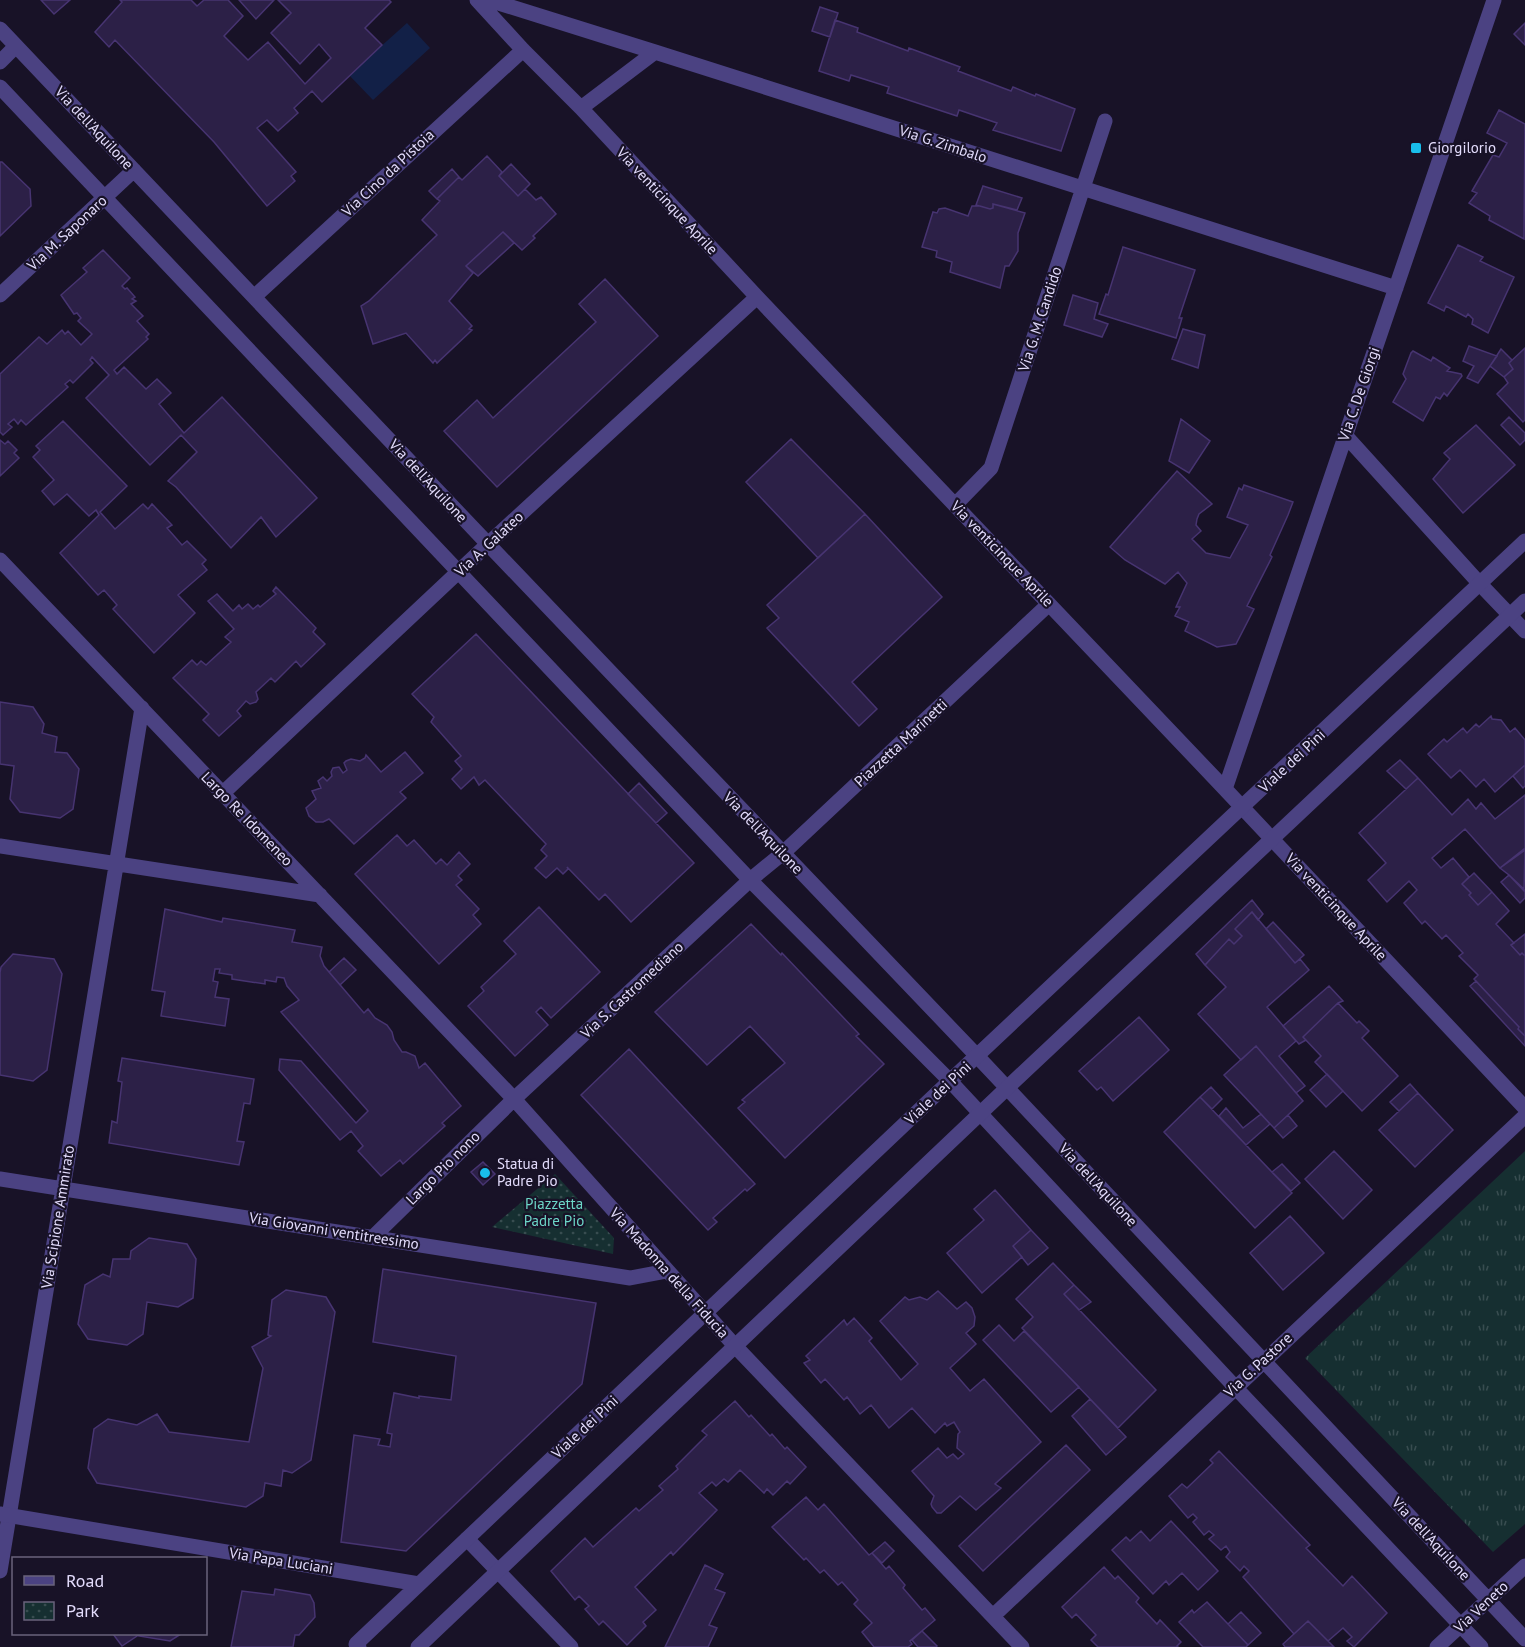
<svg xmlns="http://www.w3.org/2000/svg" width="1525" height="1647" font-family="'PT Sans',sans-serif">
<defs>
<pattern id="grass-tufts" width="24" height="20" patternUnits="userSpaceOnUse" patternTransform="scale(1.5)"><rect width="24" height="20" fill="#162f31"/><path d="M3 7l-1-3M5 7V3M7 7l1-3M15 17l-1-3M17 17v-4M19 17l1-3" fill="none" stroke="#384d50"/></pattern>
<pattern id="park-dots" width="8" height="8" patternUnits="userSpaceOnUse" patternTransform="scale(1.5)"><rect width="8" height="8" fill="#162f31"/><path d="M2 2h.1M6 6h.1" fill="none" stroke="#384d50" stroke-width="1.8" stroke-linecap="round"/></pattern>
</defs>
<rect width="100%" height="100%" fill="#181227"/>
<path fill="url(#grass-tufts)" d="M1525 1151V1524L1493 1552 1305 1358Z"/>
<path fill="url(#park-dots)" d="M555 1174 614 1238 613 1254 492 1227Z"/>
<path fill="#122047" d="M407 23 430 48 373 100 349 75Z"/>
<path fill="#2c2047" stroke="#473471" stroke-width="1.5" d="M41 0H70L54 14Z
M120 0H191L197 6 204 0H228L243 16 224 36 248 60 268 42 305 84 331 58 319 44 300 64 271 33 291 13 278 0H389L391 2 365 28 382 45 322 102 312 91 294 108 298 113 278 131 267 120 257 128 296 172 291 176 295 181 267 206 214 142 115 40 109 47 95 32 122 2Z
M239 0H274L256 19Z
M820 7 838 13 830 37 812 31Z
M835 20 858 28 857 32 908 51 909 48 960 67 958 71 1011 91 1013 87 1035 96 1036 94 1075 109 1061 151 993 130 997 123 959 110 957 116 887 93 889 87 851 75 849 81 819 71Z
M1525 23V45L1514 34Z
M1499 110 1525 124 1524 239 1489 220 1490 216 1469 203 1477 193 1472 191 1493 155 1499 157 1507 143 1487 133Z
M487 156 502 172 499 176 518 196 525 189 536 200 541 197 556 214 533 236 535 238 522 250 503 232 466 266 473 273 449 301 472 326 469 329 472 330 437 363 435 360 433 363 406 333 373 344 361 306 369 301 437 235 422 220 440 201 437 199 459 177 462 180Z
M0 162H2L30 189 31 206 0 236Z
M511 164 530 184 518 196 499 176Z
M452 169 459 177 437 199 429 191Z
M983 186 1022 198 1017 210 993 204V208L990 209 976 205Z
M993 204 1025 213 1018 233V251L1009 266H1005L1000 288 950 272 952 262 936 257 937 251 922 247 933 212 937 213 939 209 945 208 968 216 972 206H980L990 209 993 208Z
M503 232 514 243 478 276 466 266Z
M1458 245 1483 257 1480 261 1514 277 1488 333 1472 324 1473 319 1468 314 1466 317 1446 306 1444 311 1428 303Z
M1123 247 1195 270 1179 318H1182L1176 338 1099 314 1106 294 1108 295Z
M103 250 130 278 122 286 125 289 127 288 135 297 132 299 136 301 131 304 143 316 137 321 149 334 146 337 148 339 114 370 117 374 124 367 146 389 157 379 171 393 159 404 184 433 222 397 317 498 276 537 261 517 231 548 176 487 168 481 197 452 181 435 150 465 86 398 109 375 92 357 90 360 93 363 73 383 70 380 65 384 68 387 26 425 21 420 18 424 14 419 8 424 12 427 3 435 0 432V374L39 337 47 344 62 330 65 334 68 331 81 345 92 334 78 321 81 318 77 313 74 314 61 295 87 272 83 268Z
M605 279 658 336 497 487 444 431 477 400 493 418 596 322 579 304Z
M1073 295 1098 303 1094 319 1108 324 1102 337 1064 325Z
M1183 329 1205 335 1198 368 1172 359Z
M1469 346 1497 356 1478 383 1467 378 1474 366 1463 361Z
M1525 348V420L1523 422 1497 394 1508 383 1504 377 1513 369 1509 363Z
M1501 349 1512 360 1509 363 1513 369 1504 377 1490 366Z
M1413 351 1431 361 1433 357 1450 368 1447 371 1461 374 1462 376 1447 396 1444 393 1440 399 1436 397 1423 421 1393 402 1406 379 1403 374 1411 353Z
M1509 417 1525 433V440L1520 445 1501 425Z
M1181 419 1210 441 1189 473 1169 461Z
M63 421 127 486 100 512 115 529 143 504 148 509 152 504 172 525 167 528 182 545 187 541 206 560 202 564 207 570 178 595 195 613 154 653 113 609 117 605 104 590 98 595 60 553 99 515 96 510 89 516 67 494 54 505 42 491 54 480 33 457 40 450 36 446Z
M1476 425 1515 465 1463 513 1433 479 1450 459 1444 453Z
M791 439 865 514 818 558 746 482Z
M0 440 5 444 8 441 17 450 14 453 19 458 0 476Z
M1177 471 1212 504 1199 514 1197 519 1196 525 1201 531 1192 539 1206 553 1230 558 1248 525 1227 517 1239 488 1242 490 1244 485 1293 502 1288 515 1270 555 1272 557 1247 606 1254 609 1236 644 1217 647 1185 631 1189 622 1175 616 1180 607H1176L1187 583 1178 572 1165 584 1125 560 1110 547Z
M865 514 942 597 852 682 877 709 859 726 767 628 779 618 767 605Z
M276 587 316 628 313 632 325 644 301 667 296 661 275 682 271 678 256 692 258 699 256 702 250 704 246 701 237 711 241 716 219 736 203 720 209 714 173 678 192 660 197 665 201 661 206 665 231 642 225 637 234 629 208 601 217 594 233 611 239 605 242 609 248 604 253 609 258 605 260 607 276 594 273 591Z
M476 634 694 863 631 922 605 894 599 900 567 867 568 869 563 874 557 868 546 878 535 868 547 856 541 850 546 844 485 780 479 785 474 777 461 789 452 779 462 769 455 761 461 756 431 722 434 717 412 694Z
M0 702 33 707 44 724 42 733 57 737 55 752 67 753 79 769 73 809 60 818 20 812 10 799 14 766 0 764Z
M1491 716 1492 719 1501 720 1510 732 1515 728 1525 740V765L1495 792 1484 779 1476 787 1460 770 1451 778 1428 754 1444 739 1447 742 1463 728 1467 733 1476 724 1479 727Z
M405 752 423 773 400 792 406 798 354 844 329 819 323 822H316L309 816 306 808 316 799 312 791 321 788 318 781 323 777 327 781 332 776 331 772 333 768 339 767 343 773 347 770 344 763 346 761 351 759 360 761 365 758 366 755 381 772Z
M1400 760 1418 778 1406 789 1387 771Z
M1525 765V786L1523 788 1513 776Z
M1418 778 1452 815 1468 799 1476 809 1481 803 1495 819 1525 795V850L1500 868 1465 829 1432 858 1441 868 1453 858 1469 877 1462 884 1471 893 1469 895 1478 905 1492 892 1509 911 1496 924 1514 943 1511 945 1520 955 1522 953 1525 956V1036L1518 1029 1519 1027 1474 979 1478 975 1459 956 1463 953 1446 935 1442 939 1425 921 1422 924 1404 903 1417 890 1409 881 1387 902 1368 880 1386 863 1359 833Z
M639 783 667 813 656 823 628 794Z
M397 835 407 846 414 840 436 864 441 859 447 865 459 852 470 864 458 876 462 880 456 885 479 909 473 915 481 924 439 964 355 874Z
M1524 849 1525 850 1524 891 1509 875 1500 868Z
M1474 873 1492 892 1478 905 1469 895 1471 893 1462 884Z
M1509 875 1525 890V898L1520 903 1501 882Z
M1252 900 1263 914 1258 920 1252 912 1235 929 1242 936 1234 944 1229 939 1205 965 1196 954Z
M539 907 600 972 551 1018 541 1007 536 1012 548 1025 515 1056 468 1006 484 991 481 987 516 954 504 941Z
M165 909 222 922 223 918 295 930 292 942 322 947 320 956 324 966 364 1013 368 1009 375 1018 387 1025 392 1032 394 1040 402 1052H406L415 1056 419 1068 425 1063 461 1106 442 1123 445 1126 403 1164 400 1160 381 1176 358 1151 363 1146 351 1131 340 1140 279 1070 280 1059 301 1061 356 1123 368 1111 281 1012 299 1000 287 986 284 978 277 977 276 982 265 980V984L232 979V975L219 973 220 969H215L213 981 218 982 215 997 229 999 225 1026 161 1016 165 992 152 990Z
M1252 912 1295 963 1300 959 1309 970 1267 1007 1296 1041 1279 1056 1305 1086 1296 1093 1256 1046 1241 1060 1198 1014 1226 987 1205 965 1229 939 1234 944 1242 936 1235 929Z
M1273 922 1304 955 1295 963 1266 929Z
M751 924 781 955 782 953 859 1034 856 1036 884 1064 785 1158 738 1108 745 1102 742 1100 785 1063 750 1026 707 1065 655 1012Z
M1525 934V956L1522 953 1520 955 1511 945Z
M13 954 54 959 62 974 47 1070 33 1081 0 1075V973L1 967Z
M344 958 356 970 340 985 329 972Z
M1476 981 1519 1027 1518 1029 1525 1036V1046L1470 986Z
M1329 986 1343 1001 1338 1003 1303 1037 1306 1040 1299 1044 1283 1026Z
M1338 1003 1357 1023 1359 1021 1369 1031 1362 1038 1398 1076 1362 1111 1315 1062 1321 1056 1303 1037Z
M1139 1017 1169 1050 1113 1101 1101 1087 1097 1090 1079 1071Z
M1256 1046 1303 1101 1274 1128 1224 1075Z
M629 1049 755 1184 747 1191 745 1189 713 1218 717 1222 708 1230 581 1095Z
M122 1058 254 1079 250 1104 244 1103 237 1141 244 1142 239 1165 109 1143 112 1121 117 1123 122 1082 118 1081Z
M1327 1074 1343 1091 1326 1107 1310 1090Z
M1410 1084 1418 1093 1399 1111 1390 1102Z
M1211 1087 1222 1099 1212 1109 1200 1097Z
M1418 1093 1453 1130 1415 1167 1379 1130Z
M1200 1097 1292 1193 1255 1228 1164 1132Z
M1226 1108 1243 1128 1261 1114 1270 1124 1246 1145 1219 1116Z
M1288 1115 1297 1126 1283 1138 1274 1128Z
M1334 1151 1372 1190 1343 1219 1305 1179Z
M483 1162 495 1174 483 1185 471 1172Z
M1282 1164 1300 1183 1291 1191 1272 1172Z
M995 1190 1031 1230 1013 1246 1022 1257 982 1293 947 1253 984 1220 974 1209Z
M1290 1216 1324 1253 1283 1290 1250 1253Z
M1031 1230 1048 1248 1028 1265 1013 1246Z
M149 1238 187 1244 196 1259 193 1298 178 1307 147 1302 143 1334 127 1345 88 1339 78 1324 85 1285 103 1274 110 1277 113 1259H130L131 1251Z
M1053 1263 1074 1285 1064 1294 1156 1390 1118 1428 1022 1328 1033 1317 1016 1299Z
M383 1269 596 1303 582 1384 406 1551 341 1542 354 1435 380 1439 378 1445 390 1447 392 1434 387 1433 394 1393 419 1398V1396L451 1400 456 1356 373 1342Z
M1074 1285 1091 1302 1079 1310 1064 1294Z
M286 1290 326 1297 335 1312 311 1460 292 1473 283 1470 281 1486 265 1483 263 1496 246 1507 97 1483 88 1468 94 1429 108 1419 137 1425 157 1414 169 1432 249 1442 263 1368 252 1347 271 1336 268 1335 272 1300Z
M938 1291 957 1309 966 1302 972 1308 975 1317 974 1326 966 1333 976 1344 950 1368 970 1391 984 1379 1041 1442 995 1484 1001 1488 976 1510 960 1496 941 1513H937L932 1507 931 1504 934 1496 912 1471 938 1448 947 1458 953 1454 958 1459 964 1454 957 1448 958 1434 960 1432 954 1422 947 1426 945 1423 935 1433 912 1408 889 1428 871 1405 860 1414 847 1397 844 1400 825 1379 821 1383 804 1363 810 1360 806 1356 844 1320 847 1325 854 1318 872 1338 869 1341 901 1380 918 1364 880 1321 905 1297 909 1300 920 1297 927 1300Z
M999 1325 1014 1341 1024 1331 1079 1387 1051 1412 983 1340Z
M1090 1399 1126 1437 1106 1455 1072 1416Z
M735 1401 749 1417 751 1415 770 1436 772 1434 785 1449 787 1447 806 1467 790 1484 787 1481 773 1495 767 1489 764 1493 740 1470 728 1482 724 1479 716 1486 712 1482 699 1493 717 1510 673 1555 671 1552 635 1587 656 1610 643 1622 646 1626 627 1645 603 1621 599 1625 585 1609 589 1606 579 1596 575 1600 551 1571 585 1538 593 1547 636 1508 639 1511 663 1490 659 1486 678 1469 676 1466 707 1435 702 1431Z
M1066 1445 1090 1470 983 1571 959 1546Z
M1219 1451 1310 1545 1306 1548 1343 1586 1352 1576 1387 1613 1354 1647 1347 1641 1352 1637 1343 1628 1328 1641 1308 1621 1294 1634 1243 1577 1249 1571 1244 1566 1240 1571 1226 1557 1230 1552 1226 1546 1221 1550 1209 1539 1214 1535 1209 1531 1204 1535 1193 1522 1197 1518 1193 1514 1188 1518 1169 1496 1182 1484 1187 1488 1213 1463 1210 1460Z
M806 1497 818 1510 824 1504 869 1555 872 1553 886 1569 889 1566 905 1585 903 1588 922 1610 925 1608 935 1620 910 1641 912 1644 908 1647H874L862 1632 872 1623 854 1604 858 1600 842 1582 838 1585 824 1570 820 1573 806 1558 804 1560 772 1527Z
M1171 1521 1218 1571 1198 1590 1182 1573 1169 1585 1166 1581 1153 1594 1112 1550 1126 1537 1130 1541 1141 1531 1150 1541Z
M885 1542 894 1551 882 1563 872 1553Z
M705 1565 723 1574 715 1589 725 1593 709 1625 717 1628 708 1647H665Z
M1104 1567 1115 1579 1118 1576 1139 1598 1136 1602 1157 1624 1160 1620 1181 1642 1177 1646 1178 1647H1098L1091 1640 1096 1635 1076 1614 1072 1618 1062 1607Z
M275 1589 310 1595 314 1603 315 1617 299 1635H295L293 1647H231L242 1591 274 1595Z
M1207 1602 1248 1645 1246 1647H1203L1179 1622 1192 1610 1194 1613Z
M1241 1612 1261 1633 1248 1645 1228 1624Z
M1308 1621 1334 1647H1285L1283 1644Z
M922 1631 937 1646 936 1647H918L912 1640Z
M113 1634H140L122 1646Z
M140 1634H181L170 1641 139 1636Z"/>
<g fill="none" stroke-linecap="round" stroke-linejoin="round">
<path stroke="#4b4282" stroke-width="15" d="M477 0 523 50 581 108 757 297 1225 789 1525 1108
M489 0 655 52 1396 288
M0 29 488 544 977 1056 1525 1639
M0 62 16 46
M0 87 750 880 950 1081 1235 1387 1481 1647
M581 108 655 52
M0 295 134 170
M254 297 523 50
M1345 435 1480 584 1525 631
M955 505 991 468 1105 121
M0 560 514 1099 735 1346 1022 1647
M1225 789 1494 0
M223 793 488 544 757 297
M0 846 320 895
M0 1179 630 1278 667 1271
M373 1237 514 1099 750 880 783 853 1049 604
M467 1539 571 1647
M0 1571 142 708
M993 1616 1525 1116
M1437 1647 1525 1566"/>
<path stroke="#4b4282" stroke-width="15" d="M0 1514 419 1584
M359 1647 356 1644 950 1081 1525 541
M418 1647 1007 1088 1525 601"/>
</g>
<g fill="#19beeb" stroke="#181227" stroke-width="2">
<rect x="1410" y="142" width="12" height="12" rx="3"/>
<circle cx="485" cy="1173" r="6"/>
</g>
<g text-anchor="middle" stroke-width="4.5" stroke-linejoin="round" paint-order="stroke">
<g font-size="15" fill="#e3dcfc" stroke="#181227">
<text transform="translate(94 128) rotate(47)" y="5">Via dell'Aquilone</text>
<text transform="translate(943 144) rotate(18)" y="5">Via G. Zimbalo</text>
<text transform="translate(388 173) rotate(-43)" y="5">Via Cino da Pistoia</text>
<text transform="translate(667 201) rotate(47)" y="5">Via venticinque Aprile</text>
<text transform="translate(67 233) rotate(-43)" y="5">Via M. Saponaro</text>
<text transform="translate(1040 319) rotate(-72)" y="5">Via G. M. Candido</text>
<text transform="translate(1359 394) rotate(-71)" y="5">Via C. De Giorgi</text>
<text transform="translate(428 481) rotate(47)" y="5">Via dell'Aquilone</text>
<text transform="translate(489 544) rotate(-43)" y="5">Via A. Galateo</text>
<text transform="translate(1002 554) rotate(46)" y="5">Via venticinque Aprile</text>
<text transform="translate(901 743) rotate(-43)" y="5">Piazzetta Marinetti</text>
<text transform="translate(1292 761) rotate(-43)" y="5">Viale dei Pini</text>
<text transform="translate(247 819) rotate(46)" y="5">Largo Re Idomeneo</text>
<text transform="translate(763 833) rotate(46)" y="5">Via dell'Aquilone</text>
<text transform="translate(1336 907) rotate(47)" y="5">Via venticinque Aprile</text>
<text transform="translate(632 990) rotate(-43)" y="5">Via S. Castromediano</text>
<text transform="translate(938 1093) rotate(-43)" y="5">Viale dei Pini</text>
<text transform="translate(443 1168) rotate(-45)" y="5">Largo Pio nono</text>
<text transform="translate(1098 1185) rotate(47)" y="5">Via dell'Aquilone</text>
<text transform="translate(58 1217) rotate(-81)" y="5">Via Scipione Ammirato</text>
<text transform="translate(334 1231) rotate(9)" y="5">Via Giovanni ventitreesimo</text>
<text transform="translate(669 1273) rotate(48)" y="5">Via Madonna della Fiducia</text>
<text transform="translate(1258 1365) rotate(-43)" y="5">Via G. Pastore</text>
<text transform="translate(585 1427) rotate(-43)" y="5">Viale dei Pini</text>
<text transform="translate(1431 1539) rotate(47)" y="5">Via dell'Aquilone</text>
<text transform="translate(281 1561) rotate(9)" y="5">Via Papa Luciani</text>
<text transform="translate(1481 1607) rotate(-43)" y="5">Via Veneto</text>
</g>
<g font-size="15" fill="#e3dcfc" stroke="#181227" text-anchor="start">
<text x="1428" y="153">Giorgilorio</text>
<text x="497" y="1169">Statua di<tspan x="497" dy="17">Padre Pio</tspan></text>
</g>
<g font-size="15" fill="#6dd7c8" stroke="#181227">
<text x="554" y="1209">Piazzetta<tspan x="554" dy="17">Padre Pio</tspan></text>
</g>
</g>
<rect x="12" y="1557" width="195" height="78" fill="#181227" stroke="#69637c" stroke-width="1.5"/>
<rect x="24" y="1576" width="30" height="9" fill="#4b4282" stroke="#69637c" stroke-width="1.5"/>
<text x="66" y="1587" font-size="18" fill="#e3dcfc">Road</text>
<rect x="24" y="1602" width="30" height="18" fill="url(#park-dots)" stroke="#69637c" stroke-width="1.5"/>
<text x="66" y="1617" font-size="18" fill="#e3dcfc">Park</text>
</svg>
